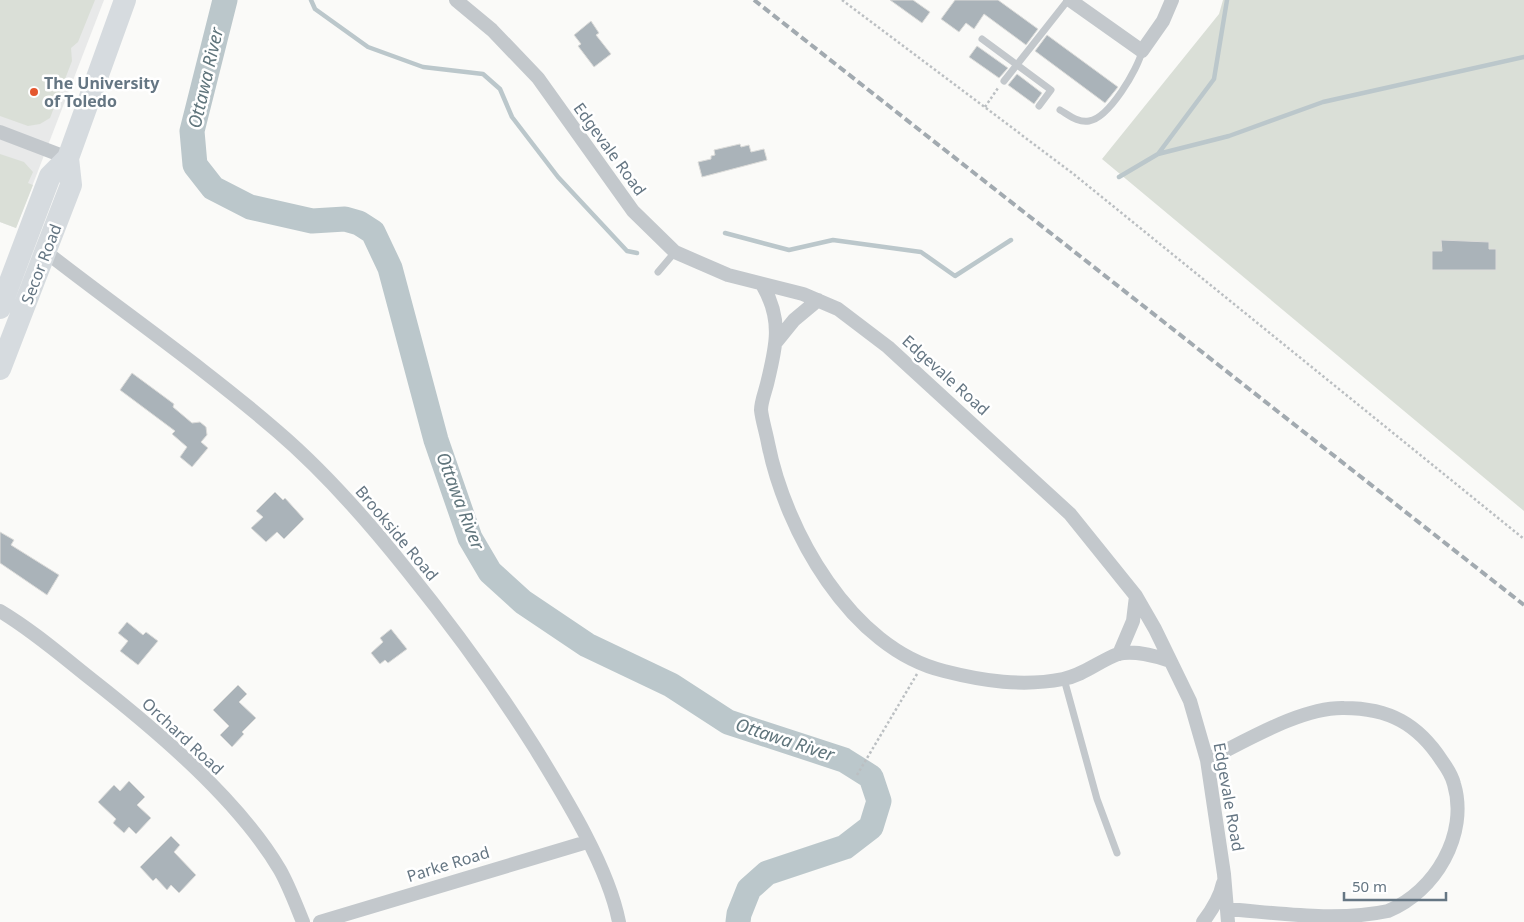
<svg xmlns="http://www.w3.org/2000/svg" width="1524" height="922" font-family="'Noto Sans',sans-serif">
<rect width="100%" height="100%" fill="#fafaf8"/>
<path fill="#e8e9e9" d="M0 0H104L16 228 0 222Z"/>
<path fill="#dadfd7" d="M0 0H95L78 42 71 48 72 61 50 118 40 124 28 126 0 116Z
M1223 0H1524V511L1102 159 1219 14Z
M0 154 24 162 33 172 28 183 33 185 16 228 0 222Z"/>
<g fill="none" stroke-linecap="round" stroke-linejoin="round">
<path stroke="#bbc7cb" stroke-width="4.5" d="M311 0 315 9 368 47 423 67 483 74 500 89 512 117 558 177 627 251 637 253
M1158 154 1229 136 1323 102 1524 57
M1119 177 1158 154 1214 79 1227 0
M725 233 789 250 833 240 921 252 955 276 1011 240"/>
<path stroke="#bbc7cb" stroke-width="25" d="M225 0 192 131 195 165 213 188 250 207 312 221 345 219 359 223 373 232 390 268 436 440 470 538 490 572 523 602 587 645 671 685 728 722 844 760 871 777 879 801 871 827 845 847 767 873 749 889 739 914 738 922"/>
</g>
<path fill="#aab3b9" stroke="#dcdcda" d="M890 0H913L930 12 922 23Z
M955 0H998L1038 29 1026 45 984 14 974 29 966 23 959 32 941 19Z
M591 21 599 33 596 35 611 54 594 67 578 46 581 44 574 35Z
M1047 35 1118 87 1105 103 1035 51Z
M977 46 1008 68 999 78 969 57Z
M1017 74 1042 93 1034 104 1008 85Z
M740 144 741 147 749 145 751 152 764 149 767 160 702 177 698 162 711 159V156L715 155 714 150Z
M1441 240 1489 242V249H1496V270H1432V251H1442Z
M132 373 174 404 173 407 192 423 200 422 206 427 207 435 201 442 208 448 192 467 180 457 187 447 172 434 175 431 120 390Z
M275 492 283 500 285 498 304 519 284 539 277 532 266 542 251 528 263 517 256 511Z
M0 532 14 540 11 545 59 575 47 595 0 563Z
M127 622 143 635 146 632 158 641 138 665 120 651 128 641 118 633Z
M391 629 407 649 388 663 385 660 380 664 371 653 383 642 380 638Z
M238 685 247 694 239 702 256 718 242 732 244 734 232 747 220 735 229 726 213 710Z
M129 781 145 797 137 805 151 818 136 834 129 827 124 833 113 823 116 819 98 802 114 785 120 791Z
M171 836 180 845 174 852 196 875 179 893 171 885 167 890 156 878 153 881 140 867Z"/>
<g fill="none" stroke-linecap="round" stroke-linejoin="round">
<path stroke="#bbbfc2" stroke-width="2.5" stroke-dasharray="2.5 2.5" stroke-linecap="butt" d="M842 0 1071 172 1524 539
M985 107 998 88
M857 775 917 674"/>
<path stroke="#c3c8cc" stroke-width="7" d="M982 39 1051 90 1039 106
M1004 81 1068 0
M1060 110C1069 115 1078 123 1089 121 1109 118 1138 69 1142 51
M658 272 675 252
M1064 679 1097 799 1117 853"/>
<path stroke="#c3c8cc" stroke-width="14" d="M456 0 492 30 538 78 633 211 675 252 728 275 803 294 838 309 888 347 1070 514 1136 596 1155 629 1190 701 1207 760 1224 874 1228 922
M1070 0 1142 51 1163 21 1172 0
M0 132 68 158
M46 252C123 312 203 367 277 431 325 472 367 520 406 569 452 626 496 686 535 748 565 797 608 866 619 922
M763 286C783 321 776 347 767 384 765 392 761 402 761 410 762 420 766 432 768 443 785 530 851 649 944 671 983 681 1023 687 1063 679 1084 675 1099 661 1118 654 1133 650 1156 656 1170 661
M777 341 794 320 818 300
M0 611C32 630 62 656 91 679 156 730 238 799 280 870 289 886 296 905 303 922
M1119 654 1133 621 1136 596
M1207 760C1246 741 1301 707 1344 708 1389 708 1418 724 1442 761 1447 768 1452 776 1454 784 1469 834 1435 892 1388 911 1337 922 1279 913 1227 909
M320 922 587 842
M1203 922C1212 910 1220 898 1223 883"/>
<path stroke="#d6dbdf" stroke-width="22" d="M0 308 50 176 68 158 125 0
M0 369 71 185 68 158"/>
<path stroke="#a2aab0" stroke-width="4" stroke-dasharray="8 4" stroke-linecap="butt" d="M754 0 1524 605"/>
</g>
<circle fill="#e4572e" stroke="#fff" stroke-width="2" cx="34" cy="92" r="5"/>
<g text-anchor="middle" stroke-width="5" stroke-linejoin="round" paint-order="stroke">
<g font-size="16" font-weight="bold" fill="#657683" stroke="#fff" text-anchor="start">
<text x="44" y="89">The University<tspan x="44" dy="18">of Toledo</tspan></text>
</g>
<g font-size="16" fill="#657683" stroke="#fff">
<text transform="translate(610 149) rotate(54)" y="6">Edgevale Road</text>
<text transform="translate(41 264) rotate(-69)" y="6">Secor Road</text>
<text transform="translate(946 375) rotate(42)" y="6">Edgevale Road</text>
<text transform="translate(397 533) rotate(50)" y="6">Brookside Road</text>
<text transform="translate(183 736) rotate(43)" y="6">Orchard Road</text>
<text transform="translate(1229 797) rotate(80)" y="6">Edgevale Road</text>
<text transform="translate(448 864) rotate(-17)" y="6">Parke Road</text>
</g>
<g font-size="18" font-style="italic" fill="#60757c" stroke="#fff">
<text transform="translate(206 78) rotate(-77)" y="6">Ottawa River</text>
<text transform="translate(460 501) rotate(69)" y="6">Ottawa River</text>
<text transform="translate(785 740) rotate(18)" y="6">Ottawa River</text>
</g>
</g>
<path d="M1344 892v8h102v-8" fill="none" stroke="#657683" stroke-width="2.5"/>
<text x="1352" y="892" font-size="15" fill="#657683" stroke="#ffffff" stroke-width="4" paint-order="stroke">50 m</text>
</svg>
